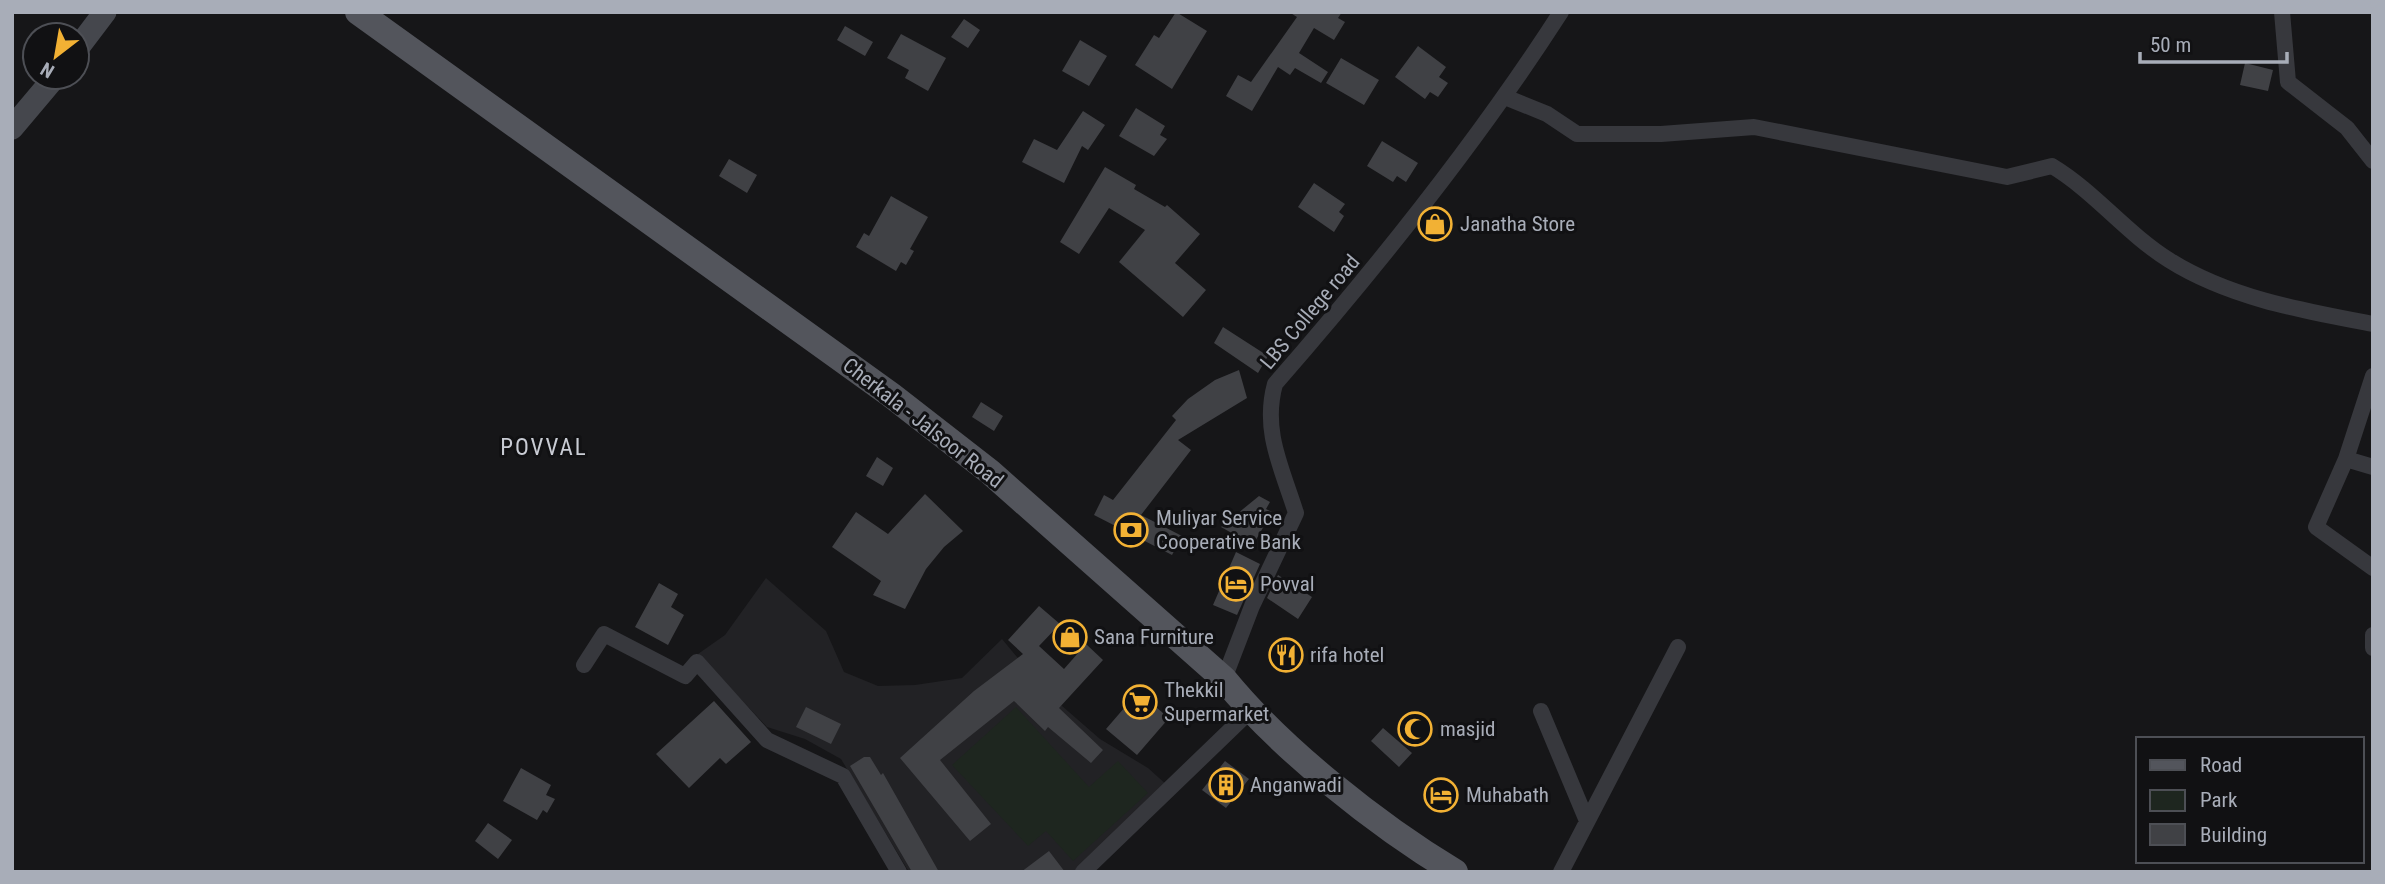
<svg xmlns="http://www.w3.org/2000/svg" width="2385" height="884" font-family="'Roboto Condensed',sans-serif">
<rect width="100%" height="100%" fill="#161618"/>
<path fill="#222225" d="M766 578 826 631 844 672 878 686 915 685 962 678 1002 639 1046 692 1100 739 1148 768 1168 786 1077 872H909L841 759 805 739 767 727 698 654 725 635Z"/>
<path fill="#1e261f" d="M1016 707 1089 787 1118 761 1148 793 1073 861 1046 831 1028 846 952 765Z"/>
<path fill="#404145" d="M1176 12 1207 31 1172 89 1135 65 1154 35 1159 38Z
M1289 12H1342L1338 18 1345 22 1334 40 1314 28 1299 53 1328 72 1321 83 1295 68 1290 75 1278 67 1252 111 1226 96 1238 75 1251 82 1297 17Z
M964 19 980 30 968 48 951 37Z
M845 26 873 42 865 56 837 40Z
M901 34 946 58 928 91 905 78 909 70 887 58Z
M1080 40 1107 56 1089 86 1062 71Z
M1418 46 1446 67 1439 77 1448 83 1438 97 1430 92 1425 99 1395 77Z
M1341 58 1379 80 1364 105 1326 83Z
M2245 63 2273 70 2268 91 2240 85Z
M1136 108 1165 126 1160 135 1167 139 1154 156 1119 136Z
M1083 111 1105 125 1088 150 1082 146 1064 183 1022 162 1034 139 1057 150Z
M1382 141 1418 163 1406 182 1397 176 1393 182 1367 166Z
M729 159 757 175 747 193 719 176Z
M1105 167 1136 185 1134 189 1165 207 1167 205 1200 234 1175 263 1206 290 1183 317 1119 262 1145 230 1109 208 1079 254 1060 242Z
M1314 183 1345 204 1339 212 1344 216 1334 232 1298 207Z
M891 196 928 217 910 249 914 251 906 265 901 262 896 271 856 247 864 233 869 236Z
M1223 327 1268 356 1258 373 1214 343Z
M1239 370 1247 398 1178 440 1191 450 1141 515 1182 536 1172 555 1094 515 1104 495 1113 500 1176 420 1172 416 1188 399 1215 380Z
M981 402 1003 416 994 431 972 417Z
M877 457 893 468 883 486 866 476Z
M925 494 963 531 944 547 926 569 905 609 873 595 881 581 832 547 856 512 888 534Z
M1259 496 1270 502 1266 509 1272 512 1253 545 1221 527Z
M1236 552 1260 564 1237 615 1213 605Z
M1278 575 1312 597 1298 619 1267 598Z
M659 583 678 594 671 607 684 615 668 645 635 627Z
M1039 606 1060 624 1039 646 1064 669 1086 644 1103 660 1059 708 1103 750 1091 763 1048 727 1045 731 1014 701 940 760 991 824 970 841 900 758 974 691 1023 654 1008 640Z
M1138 692 1169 718 1137 755 1106 729Z
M714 701 751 742 726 764 720 758 689 788 656 754Z
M806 707 841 724 831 744 796 727Z
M1383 728 1412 753 1399 767 1371 741Z
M864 757H870L881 775 883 773 939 872H912L850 766Z
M1225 761 1249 779 1226 808 1202 790Z
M521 768 551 785 546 795 555 799 547 813 543 810 537 820 503 801Z
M488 823 512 840 498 859 475 841Z
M1049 851 1065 872H1021Z"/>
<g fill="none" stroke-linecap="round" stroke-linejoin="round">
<path stroke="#37383d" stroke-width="16" d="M2282 12 2288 82 2347 128 2373 161
M1505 97 1547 114 1577 134H1661L1754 127 2007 177 2052 166C2095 192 2126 233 2169 260 2229 298 2304 311 2373 324
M2346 459 2373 376
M2373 467 2346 459 2316 527 2373 568
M2373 635V648
M584 665 604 634 685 676 697 662 767 740 843 776 899 872
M1224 679 1252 606 1296 513C1282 468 1262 431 1275 384 1378 266 1476 144 1561 12
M1541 711 1587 821
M1083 872 1250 711
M1561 872 1678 647"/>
<path stroke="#45474d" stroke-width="23" d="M77 49 105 12
M12 128 55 77"/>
<path stroke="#53555c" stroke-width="26" d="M358 12 891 395 990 472 1224 679C1281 749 1377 825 1455 872"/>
</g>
<defs>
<symbol id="shop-ring" viewBox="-11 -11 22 22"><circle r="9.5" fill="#111113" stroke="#f2b134" stroke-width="1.5"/><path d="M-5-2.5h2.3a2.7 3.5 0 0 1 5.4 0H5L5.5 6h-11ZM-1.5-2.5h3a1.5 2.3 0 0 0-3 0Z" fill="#f2b134"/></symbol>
<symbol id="bank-ring" viewBox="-11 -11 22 22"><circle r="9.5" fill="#111113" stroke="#f2b134" stroke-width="1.5"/><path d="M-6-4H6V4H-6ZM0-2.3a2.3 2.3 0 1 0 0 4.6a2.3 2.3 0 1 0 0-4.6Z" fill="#f2b134"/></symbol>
<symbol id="hotel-ring" viewBox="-11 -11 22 22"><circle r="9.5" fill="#111113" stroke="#f2b134" stroke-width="1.5"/><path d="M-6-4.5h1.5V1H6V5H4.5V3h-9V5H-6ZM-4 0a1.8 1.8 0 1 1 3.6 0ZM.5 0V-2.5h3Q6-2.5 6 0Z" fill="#f2b134"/></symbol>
<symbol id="restaurant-ring" viewBox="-11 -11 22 22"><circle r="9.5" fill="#111113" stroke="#f2b134" stroke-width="1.5"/><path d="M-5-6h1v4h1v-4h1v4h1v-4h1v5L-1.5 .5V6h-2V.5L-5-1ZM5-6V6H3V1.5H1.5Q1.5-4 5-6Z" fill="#f2b134"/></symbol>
<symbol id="supermarket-ring" viewBox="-11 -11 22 22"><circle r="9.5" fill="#111113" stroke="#f2b134" stroke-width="1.5"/><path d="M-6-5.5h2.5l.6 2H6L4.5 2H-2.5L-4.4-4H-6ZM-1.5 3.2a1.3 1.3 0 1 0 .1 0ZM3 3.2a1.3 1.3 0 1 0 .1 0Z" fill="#f2b134"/></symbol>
<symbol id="mosque-ring" viewBox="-11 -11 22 22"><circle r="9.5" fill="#111113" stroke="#f2b134" stroke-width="1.5"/><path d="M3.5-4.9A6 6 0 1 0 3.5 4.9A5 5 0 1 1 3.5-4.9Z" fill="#f2b134"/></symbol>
<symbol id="building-ring" viewBox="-11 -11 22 22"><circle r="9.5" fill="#111113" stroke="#f2b134" stroke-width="1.5"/><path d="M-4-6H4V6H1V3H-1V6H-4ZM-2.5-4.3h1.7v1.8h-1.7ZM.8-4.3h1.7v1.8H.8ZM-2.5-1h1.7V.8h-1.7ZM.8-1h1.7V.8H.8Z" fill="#f2b134"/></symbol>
</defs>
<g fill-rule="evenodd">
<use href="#shop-ring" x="1416" y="205" width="38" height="38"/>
<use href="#bank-ring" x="1112" y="511" width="38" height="38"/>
<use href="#hotel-ring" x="1217" y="565" width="38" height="38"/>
<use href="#shop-ring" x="1051" y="618" width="38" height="38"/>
<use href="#restaurant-ring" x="1267" y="636" width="38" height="38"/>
<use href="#supermarket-ring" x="1121" y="683" width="38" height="38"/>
<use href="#mosque-ring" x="1396" y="710" width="38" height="38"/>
<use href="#building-ring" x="1207" y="766" width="38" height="38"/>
<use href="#hotel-ring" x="1422" y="776" width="38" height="38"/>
</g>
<g text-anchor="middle" stroke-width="6" stroke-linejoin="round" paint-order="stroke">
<g font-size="21" fill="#a8adb8" stroke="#111113" text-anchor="start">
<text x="1460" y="231">Janatha Store</text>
<text x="1156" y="525">Muliyar Service<tspan x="1156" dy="24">Cooperative Bank</tspan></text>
<text x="1260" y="591">Povval</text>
<text x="1094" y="644">Sana Furniture</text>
<text x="1310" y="662">rifa hotel</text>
<text x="1164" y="697">Thekkil<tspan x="1164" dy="24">Supermarket</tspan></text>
<text x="1440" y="736">masjid</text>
<text x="1250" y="792">Anganwadi</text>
<text x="1466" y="802">Muhabath</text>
</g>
<g font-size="21" fill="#a8adb8" stroke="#111113">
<text transform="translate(1310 312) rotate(-50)" y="7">LBS College road</text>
<text transform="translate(923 423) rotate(38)" y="7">Cherkala - Jalsoor Road</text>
</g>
<g font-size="23" letter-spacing="2" fill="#c9ccd4" stroke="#111113">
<text x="544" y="455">POVVAL</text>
</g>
</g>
<rect width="2385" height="884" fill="none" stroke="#a8adb8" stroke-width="28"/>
<rect x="2136" y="737" width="228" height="126" fill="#111113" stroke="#4d4f55" stroke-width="2"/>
<rect x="2150" y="760" width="35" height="10" fill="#53555c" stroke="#4d4f55" stroke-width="2"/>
<text x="2200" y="772" font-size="21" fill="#a8adb8">Road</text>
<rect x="2150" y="790" width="35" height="21" fill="#1e261f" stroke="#4d4f55" stroke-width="2"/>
<text x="2200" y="807" font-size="21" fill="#a8adb8">Park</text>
<rect x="2150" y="824" width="35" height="21" fill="#404145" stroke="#4d4f55" stroke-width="2"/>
<text x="2200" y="842" font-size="21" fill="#a8adb8">Building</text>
<g transform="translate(56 56) rotate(211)"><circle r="33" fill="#111113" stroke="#4d4f55" stroke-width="2"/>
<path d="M0-5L12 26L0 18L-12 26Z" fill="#f2b134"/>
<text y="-10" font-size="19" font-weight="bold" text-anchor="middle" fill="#a8adb8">N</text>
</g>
<path d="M2140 52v10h147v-10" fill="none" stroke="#a8adb8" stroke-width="3.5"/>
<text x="2150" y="52" font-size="21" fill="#a8adb8" stroke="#111113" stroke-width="5" paint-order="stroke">50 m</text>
</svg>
